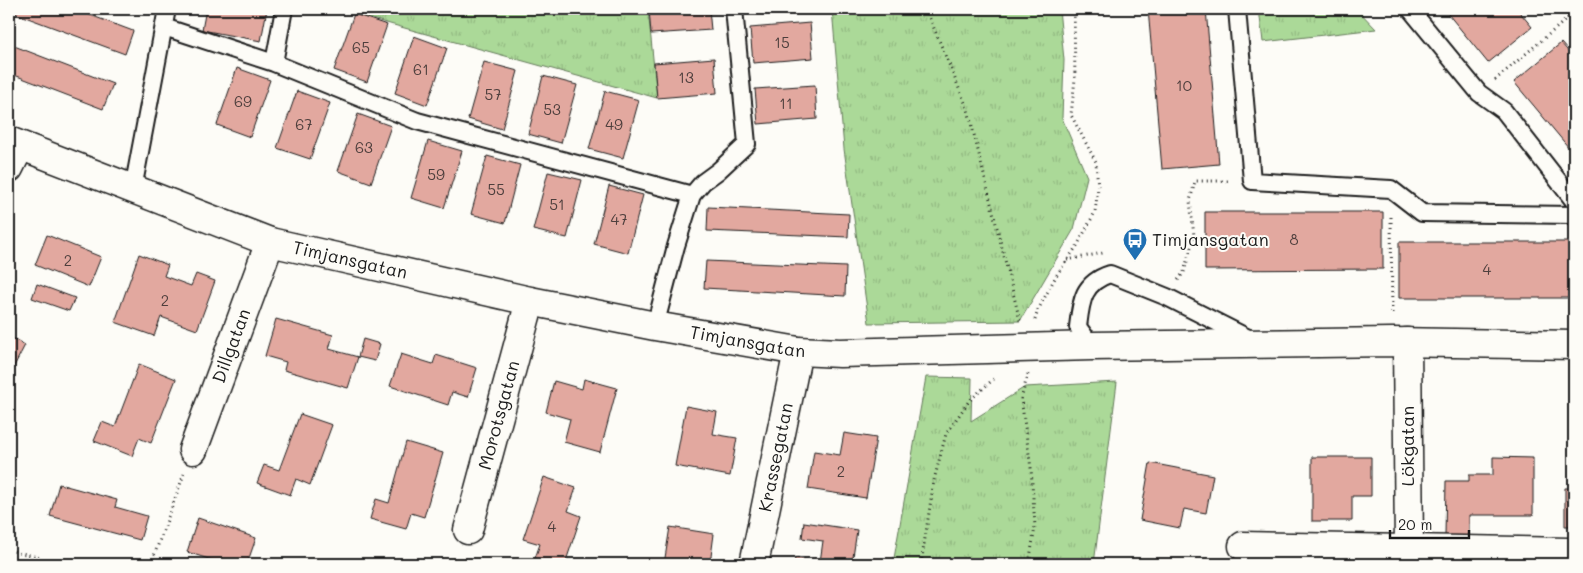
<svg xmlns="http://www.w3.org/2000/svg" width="1583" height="573" font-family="Mali,sans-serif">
<defs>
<pattern id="grass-tufts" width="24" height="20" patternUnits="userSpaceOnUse" patternTransform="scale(1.25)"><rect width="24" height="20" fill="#abd998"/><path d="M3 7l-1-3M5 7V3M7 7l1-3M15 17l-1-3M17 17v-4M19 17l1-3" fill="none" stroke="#93ba82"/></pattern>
</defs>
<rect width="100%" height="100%" fill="#fdfcf7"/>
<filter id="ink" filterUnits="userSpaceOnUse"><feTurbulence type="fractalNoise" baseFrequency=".02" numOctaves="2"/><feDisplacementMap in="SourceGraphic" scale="10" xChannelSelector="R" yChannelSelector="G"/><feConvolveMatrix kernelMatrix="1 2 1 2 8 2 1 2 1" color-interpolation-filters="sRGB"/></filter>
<g filter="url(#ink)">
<path fill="url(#grass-tufts)" stroke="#647a5a" d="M345 9H648L657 98 354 14Z
M832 9H1059L1064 60 1062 118 1087 177 1074 229 1020 321 869 323 844 149Z
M1259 9H1357L1376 29 1263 42Z
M926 377 972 378 971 421 1025 387 1117 382 1094 564H893Z"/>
<path fill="#e2a89f" stroke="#1c1c1c" d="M9 9H74L133 31 125 54 9 11Z
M206 9H267L261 41 202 30Z
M649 9H709L711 30 651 34Z
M1148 9H1206L1219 164 1162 169Z
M1444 9H1517L1532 27 1488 63Z
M354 14 387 25 367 82 334 70Z
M810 23 813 58 753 63 750 28Z
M414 36 447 48 427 105 395 93Z
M1561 43 1574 58V154L1514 82Z
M9 44 113 84 103 109 9 73Z
M714 58 717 93 657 98 654 63Z
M484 62 518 71 502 129 468 119Z
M237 68 270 80 250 137 217 125Z
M543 76 577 85 561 143 528 134Z
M815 85 817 119 758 124 755 89Z
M297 91 330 103 310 159 277 148Z
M605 91 639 100 623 158 589 149Z
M358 114 391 126 371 183 338 171Z
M428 141 462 151 444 208 411 198Z
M487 156 520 165 505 223 471 214Z
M548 172 582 180 567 238 533 230Z
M609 186 643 195 628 253 594 244Z
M708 207 849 214 848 237 707 231Z
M1205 212H1383V269L1205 270Z
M47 235 101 257 89 287 35 265Z
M1399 242H1574V298H1399Z
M139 254 168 265 164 276 191 286 196 274 215 281 197 330 161 317 154 336 115 322Z
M706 261 846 267 845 296 704 288Z
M37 284 75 298 69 311 32 298Z
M276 319 333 335 329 349 358 357 348 388 284 370 286 362 265 356Z
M9 336 25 345 9 376Z
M363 339 380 344 375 361 358 357Z
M401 354 433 364 436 355 477 368 468 397 452 392 448 405 390 386Z
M139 364 176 379 151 443 139 438 132 456 94 441 102 422 115 427Z
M584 379 617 388 600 452 564 442 570 419 546 412 554 381 582 389Z
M686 406 717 412 713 434 737 438 730 476 675 466Z
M300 414 332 425 310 485 296 479 290 495 257 483 264 465 279 470Z
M844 433 876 438 866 498 808 489 814 451 840 455Z
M406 442 443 453 424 517 411 513 406 529 370 519 376 499 389 503Z
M1312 457H1371V496H1352V521H1312Z
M1493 457 1533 458V515H1469V537L1445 536 1446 481H1469V475H1493Z
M1150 463 1213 475 1206 513 1184 509 1180 528 1140 520Z
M544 477 576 488 568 511 581 516 565 564H544L534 561 540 544 523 539Z
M59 484 117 500 115 507 147 516 140 540 50 516Z
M1565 488H1574V526H1565Z
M198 518 256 538 247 564H224L187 552Z
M804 522 857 530 852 564H794L795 558 820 562 823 541 802 538Z
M670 527 714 534 710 564H664Z
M333 560 349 564H332Z"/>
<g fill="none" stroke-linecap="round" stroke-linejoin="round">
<defs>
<path id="lane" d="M1237 9 1252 181 1391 189 1422 213 1574 215
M1410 9 1479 93 1504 111 1574 201
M164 27 274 63 417 121 692 195
M274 63 284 9
M133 189 167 9
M655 326 676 246 692 195 703 182 718 171 747 144 734 9
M1092 346 1078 327C1081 302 1082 283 1110 274L1167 297 1252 340"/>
<g id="street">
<path id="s1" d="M9 141 270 242 530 301 655 326 798 351 840 353 1092 346 1392 342 1574 345"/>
<path d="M9 168 20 146"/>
<path id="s2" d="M193 450 270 242"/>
<path id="s3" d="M468 530 530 301"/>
<path d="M1243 546 1409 549 1407 342"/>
<path d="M1409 549 1569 552"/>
<path id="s4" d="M754 564 798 351"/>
</g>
</defs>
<use href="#lane" stroke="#1c1c1c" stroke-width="20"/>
<use href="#street" stroke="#1c1c1c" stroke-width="31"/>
<path stroke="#1c1c1c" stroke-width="3" stroke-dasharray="1 4" stroke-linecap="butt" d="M926 9 968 110 1020 321
M1495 80 1574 13
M1391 217 1392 316
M1067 260 1103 253
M1178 280 1184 272 1194 236 1190 201 1195 181H1231
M1035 320 1038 310 1056 276 1077 246 1095 212 1098 188 1096 162 1071 115 1075 79 1074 9
M1028 374 1021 399 1031 468 1035 527 1029 564
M9 550 66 564
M151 564 184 474
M456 564 459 555
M921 564 934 480 946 434 969 401 996 377"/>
<use href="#lane" stroke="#fdfcf7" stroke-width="16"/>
<use href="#street" stroke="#fdfcf7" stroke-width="28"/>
</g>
</g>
<defs>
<symbol id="bus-pin" viewBox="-11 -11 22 30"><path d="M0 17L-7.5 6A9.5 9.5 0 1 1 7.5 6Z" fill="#1f6fb2" stroke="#fdfcf7"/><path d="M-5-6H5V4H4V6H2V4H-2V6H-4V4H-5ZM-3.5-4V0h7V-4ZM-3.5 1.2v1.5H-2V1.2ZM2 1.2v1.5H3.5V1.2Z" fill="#fff"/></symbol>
</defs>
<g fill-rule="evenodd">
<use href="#bus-pin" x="1121" y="226" width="28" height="38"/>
</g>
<g text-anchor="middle" stroke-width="4" stroke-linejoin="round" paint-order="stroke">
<g font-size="15" fill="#4e3f3d">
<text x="782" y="48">15</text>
<text x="361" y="53">65</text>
<text x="421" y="75">61</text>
<text x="686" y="83">13</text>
<text x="1184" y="91">10</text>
<text x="493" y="100">57</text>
<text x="243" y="107">69</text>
<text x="786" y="109">11</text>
<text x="552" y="115">53</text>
<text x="304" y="130">67</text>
<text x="614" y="130">49</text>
<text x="364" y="153">63</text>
<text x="436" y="180">59</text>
<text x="496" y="195">55</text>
<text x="557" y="210">51</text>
<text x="619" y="225">47</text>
<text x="1294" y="245">8</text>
<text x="68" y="266">2</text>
<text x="1487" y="275">4</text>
<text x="165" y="306">2</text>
<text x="841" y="477">2</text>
<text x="552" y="532">4</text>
</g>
<g font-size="18" fill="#1c1c1c" stroke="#fdfcf7" text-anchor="start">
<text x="1152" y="246">Timjansgatan</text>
</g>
<g font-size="18" fill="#1c1c1c" stroke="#fdfcf7">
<text dy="6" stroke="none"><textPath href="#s1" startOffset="362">Timjansgatan</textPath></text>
<text dy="6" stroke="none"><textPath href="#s1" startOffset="768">Timjansgatan</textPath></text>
<text dy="6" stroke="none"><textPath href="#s2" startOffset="111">Dillgatan</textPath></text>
<text dy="6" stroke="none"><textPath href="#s3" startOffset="119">Morotsgatan</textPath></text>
<text transform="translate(1408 446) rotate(-90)" y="6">Lökgatan</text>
<text dy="6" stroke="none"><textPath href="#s4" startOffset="109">Krassegatan</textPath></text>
</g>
</g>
<rect width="1583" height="573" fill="none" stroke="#fdfcf7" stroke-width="30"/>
<rect x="15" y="15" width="1553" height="543" fill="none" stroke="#1c1c1c" stroke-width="2" filter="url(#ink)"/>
<path d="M1390 530v8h79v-8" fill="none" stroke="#1c1c1c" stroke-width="2.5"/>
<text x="1398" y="530" font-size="15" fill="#1c1c1c" stroke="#fdfcf7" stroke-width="4" paint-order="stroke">20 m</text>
</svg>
